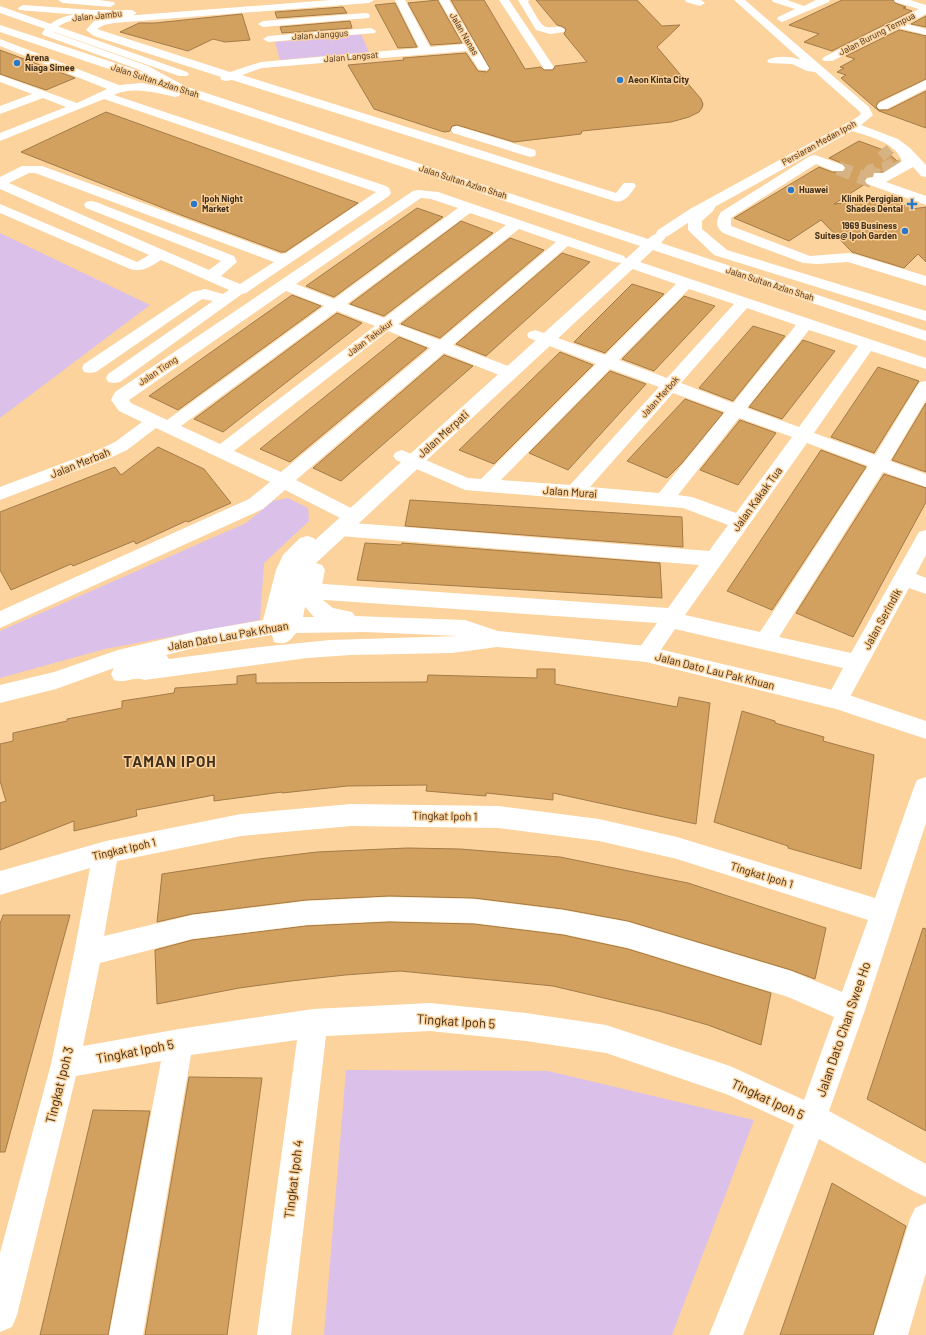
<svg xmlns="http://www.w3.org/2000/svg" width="926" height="1335" font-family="Barlow,sans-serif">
<rect width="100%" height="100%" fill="#fcd29d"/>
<path fill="#dbc1ea" d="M361 34 369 52 280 60 275 42Z
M0 233 150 305 0 418Z
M288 498 308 508 309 521 264 563 260 620 105 649 0 678V631L246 523 273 501Z
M346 1070 548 1071 754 1120 672 1335H324Z"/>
<path fill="#d3a15f" stroke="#a27b48" d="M438 0V1L462 43 431 45 408 3Z
M451 0H484L525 69 541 67 544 70H553L555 66 587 62 564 34 566 29 561 26 557 25 536 0H637L662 26 680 25 657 47 701 99 703 104 702 108 699 112 689 117 671 122 582 131 581 134 514 142 457 125 452 126 450 131 444 132 374 109 348 65 404 60 403 58 466 53 478 71 487 72 490 69Z
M842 0H893L895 3 906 7 903 8 912 11 832 51 804 42 819 34 789 25Z
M395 3 417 47 398 48 375 5Z
M343 7 347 13 277 18 275 12Z
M242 14 250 40 225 42 213 39 188 51 120 32 139 23H155Z
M926 16V27L911 24Z
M350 21 352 28 282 33 280 27Z
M899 30 926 36V79L878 102 876 107 879 110H888L926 91V128L879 111 841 78 846 75 837 72 844 68 840 67 855 59 846 56Z
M0 50 75 78 46 90 0 74Z
M106 112 358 203 285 252H281L181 215 21 152Z
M859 141 886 151 898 162 883 172H873L872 176 867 177 864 180 865 184 834 204 894 197 903 206 909 205 912 209 926 207V262L918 254 904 268 852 252 821 220 789 241 734 218 819 167 832 172H844L846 169 844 164 829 158Z
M417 208 443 217 334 297 306 286Z
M461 221 493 233 384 316 350 304Z
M510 238 544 250 440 338 401 324Z
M562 253 590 262 486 356 456 344Z
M632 284 664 294 605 353 574 342Z
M292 295 321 306 178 410 149 396Z
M684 296 715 306 654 371 622 359Z
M337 313 362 323 223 432 194 419Z
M753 326 785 336 733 401 699 388Z
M399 337 427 348 290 462 260 449Z
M803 340 835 351 782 419 749 407Z
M560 352 593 365 494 464 459 450Z
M444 355 473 366 341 481 313 468Z
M878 367 919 381 874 453 831 437Z
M610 371 646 384 568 470 529 453Z
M685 399 723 413 682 463 667 478 627 461Z
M926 403V472L892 460Z
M740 420 776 433 738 485 700 470Z
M158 447 204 469 231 503 188 522 186 521 136 544 134 541 73 566 71 564 11 590 0 570V512L115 467 121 475Z
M821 450 866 467 776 604 772 610 727 591Z
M884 474 926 488V502L853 637 796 613Z
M410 500 682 517 683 547 405 526Z
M365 543 401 545 402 543 660 563 662 598 357 580Z
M537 669H555V684L677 707 679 697 710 703 696 824 553 793V800L486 793V796L426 791 427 785 347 786 282 793V792L214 801V795L136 810 137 816 74 831V821L0 850V803L6 801 0 781V744L13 741V733L67 721V719L122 708V701L174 693 175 688 237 684V676L256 674V683L427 682 428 675 537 678Z
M742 711 775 721V723L824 737 823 741 874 755 861 869 788 848V846L714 822Z
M407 848 460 849 560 857 688 883 826 928 815 979 791 970 628 921 563 909 474 898 389 896 306 900 192 914 157 922 162 874 259 859 317 852Z
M3 915H70L5 1152H0V924Z
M389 922 474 924 563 935 628 949 771 993 761 1045 708 1025 659 1011 553 986 400 971 345 975 291 981 239 988 157 1004 155 950 192 940 306 926Z
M923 928 926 929V1131L867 1099Z
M189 1077 262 1078 227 1335H145Z
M93 1110 150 1111 108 1335H40Z
M832 1183 906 1226 873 1335H780Z"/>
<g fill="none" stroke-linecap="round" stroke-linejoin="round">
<path stroke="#d7b283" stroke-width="12" stroke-dasharray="12 6" stroke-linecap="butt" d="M882 149 889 157"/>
<path stroke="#d7b283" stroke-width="14" stroke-dasharray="14 8" stroke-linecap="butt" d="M838 168 872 181
M879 176 871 173V171L885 169 894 164 888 156"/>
<path fill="#fff" fill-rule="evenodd" d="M58 0H99L114 2 115 4 110 7 63 3Z
M330 0H374L369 3 114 23 104 25 97 29 230 72 261 62 419 48 395 0H405L430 47 464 44 439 0H449L489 68 487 70H479L467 51 262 68 242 75 616 193 624 183H634L636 186C630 194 625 204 614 201L232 80 226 81 222 80 220 78 221 77 94 36 86 30 94 21 111 17Z
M499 0H509L554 67 552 69H544Z
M518 0H529L528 2C532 8 539 23 544 26 551 30 560 23 565 30L564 32 550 34 536 30Z
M685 0H701L705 3 700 6 686 2Z
M734 0H745L869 107 873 115 861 125 898 139 910 148 926 165V177L921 176 913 167 886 182 926 196V205L867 184 865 181 867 178 873 177 874 173H883L902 161C895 142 870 137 852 131L700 215 668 236 663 237 658 236 656 233 658 230 690 209 856 118 861 114 859 111 815 72 807 71 792 64 769 63 767 61 769 59C780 56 790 56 801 60Z
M772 0H787L804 6 816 0H830L829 2 782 22 777 19 778 17 795 9 773 2Z
M894 0H910L926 5V14L907 24 926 29V35L899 28 832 61H824L822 59 824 57 919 9 895 2Z
M111 11 115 12 116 14 115 16C96 21 67 14 53 32L148 66 183 85 185 88 180 91 181 93 179 96 175 97C156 93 133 86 114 95L386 186 389 188 391 193 389 196 246 293 242 294 120 382 114 383 108 382 106 378 108 374 213 301 202 299 96 372 90 373 84 372 82 368 84 364 192 292 205 289 223 294 229 290 161 260C150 267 143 272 130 269L0 213V204L137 262 149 255 0 189V177L22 166H42L281 254 286 253 376 192 104 99 0 141V133L66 107 43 98 0 114V106L32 94 0 82V75L77 103 107 89 0 46V39L119 85 142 83 172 89 140 70 43 35 42 33C56 12 87 12 111 11ZM29 173H35L274 262 240 284 221 276 237 262 234 256 96 202 91 201 86 202 84 205 86 208 221 261 209 270 9 183Z
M365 13 369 14 370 16 369 18 263 27 258 24 263 21Z
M371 28 376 31 375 33 268 42 263 39 268 36Z
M926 80V89L887 109H879L877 106 879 103Z
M457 126 535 150 536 153 535 156 530 157 453 133 451 130 453 127Z
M815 155 843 165 845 168 843 171H833L816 164 731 218V226L810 256 849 253 854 254 926 276V286L848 262 818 264 803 263 723 233C715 227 716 220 721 212L810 156Z
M418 190 438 192 624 256 626 259 634 260 926 358V369L871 351 814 433 875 455 917 386 920 382 926 381V400L890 461 926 474V487L883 472 779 637 851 653 919 532 926 530V555L916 574 926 578V594L909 588 845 706 837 709 829 706 826 700 843 668 675 629 654 660 646 662 638 660 635 654 657 623 310 599 303 596 300 591 303 586 310 583 668 608 699 565 340 536 333 534 330 529 333 524 340 522 350 523 285 490 263 509 0 628V611L249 499 270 482 156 428 127 450 110 458 0 500V487L98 450 115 442 142 422 119 411 111 400 115 392 413 191ZM421 198 431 199 458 208 334 299 296 284ZM470 213 506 225 384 318 347 304ZM519 229 556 242 440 340 398 324ZM568 246 614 262 622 263 624 266 676 284 605 355 541 332 535 330 529 332 527 335 529 338 596 364 481 479 468 478 402 450 396 452 393 456 396 460 465 490 683 508 728 525 709 551 353 523 359 522 362 517 359 512 296 480 444 353 504 377 510 378 516 377 518 373 516 369 453 345ZM689 289 734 304 667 378 619 360ZM286 291 324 306 167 420 131 403 129 400ZM747 308 796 325 733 403 681 383ZM337 311 375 326 220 444 181 426ZM809 330 858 346 799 427 747 408ZM388 331 430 348 281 472 234 451ZM610 369 659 387 570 485 501 480ZM673 393 725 412 659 493 590 487ZM739 418 792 437 736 513 692 497 678 495ZM807 443 868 466 760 632 685 615Z
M926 777V823L865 1010 829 1111 926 1164V1197L915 1192 819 1139 743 1335H709L794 1125 726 1094 606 1053 526 1041 430 1031 326 1036 291 1335H257L297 1040 191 1055 143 1335H109L161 1061 76 1076 17 1315 12 1327 0 1332V1253L51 1064 74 953 90 868 0 895V871L106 841 241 814 351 804 498 806 599 819 677 837 875 898 914 787 917 780ZM351 826 498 828 599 841 677 859 868 920 842 992 791 971 628 922 563 910 474 899 389 897 306 901 192 915 104 936 117 861 241 836ZM389 921 474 923 563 934 628 948 788 997 834 1017 804 1100 730 1066 606 1025 526 1013 430 1003 313 1009 179 1029 83 1046 100 963 192 939 306 925Z
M926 1203V1273L908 1335H874L910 1219 915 1208Z"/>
<path fill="#fff" fill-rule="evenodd" d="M23 5 93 10H132L137 13 132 16H93L19 10 18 8Z
M0 6 187 72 189 74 187 76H179L0 13Z
M0 25 648 239C654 234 657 232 664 234L666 237 661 243 926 331V341L653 250 316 563 322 565 325 570 321 590 323 600 333 608 352 612 355 616 465 620 498 631 646 646 837 691 926 721V739L836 709 646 662 497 647 452 653 351 655 307 658 144 680C132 676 127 684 114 680L111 674 114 668 56 689 0 703V685L54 672 118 650 194 632 263 620 276 570 283 555 300 538 307 536 314 538 315 540 640 246 94 64 0 32ZM305 607 314 617H303ZM365 632 459 636 330 640 260 647 169 659 166 655 194 648 272 635 274 642C286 645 289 642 296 633Z
M710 200 715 201 717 204 713 211 702 221V229L727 250 926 311V321L714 255 688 230V220L690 217 705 201Z"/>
</g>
<g fill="#2c78c8" stroke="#fcd29d" stroke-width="1.5">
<circle cx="17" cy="63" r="4"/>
<circle cx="620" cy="80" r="4"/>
<circle cx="791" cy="190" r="4"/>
<circle cx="194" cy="204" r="4"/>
<path d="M910 198h4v4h4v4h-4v4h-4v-4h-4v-4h4z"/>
<circle cx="905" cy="231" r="4"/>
</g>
<g text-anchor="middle" stroke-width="3" stroke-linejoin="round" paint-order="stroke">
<g font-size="9" fill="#41301b" stroke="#fcd29d">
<text transform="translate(97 16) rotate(-6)" y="3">Jalan Jambu</text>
<text transform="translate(464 34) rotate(60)" y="3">Jalan Nanas</text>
<text transform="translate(877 34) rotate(-27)" y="3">Jalan Burung Tempua</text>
<text transform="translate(320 35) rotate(-4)" y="3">Jalan Janggus</text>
<text transform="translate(351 57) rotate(-5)" y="3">Jalan Langsat</text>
<text transform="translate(155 81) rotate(18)" y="3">Jalan Sultan Azlan Shah</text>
<text transform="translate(819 143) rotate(-29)" y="3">Persiaran Medan Ipoh</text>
<text transform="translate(463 182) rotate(18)" y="3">Jalan Sultan Azlan Shah</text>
<text transform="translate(770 284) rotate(18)" y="3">Jalan Sultan Azlan Shah</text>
<text transform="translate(370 338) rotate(-37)" y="3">Jalan Tekukur</text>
<text transform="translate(158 371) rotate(-34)" y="3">Jalan Tiong</text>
<text transform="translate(660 397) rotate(-48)" y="3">Jalan Merbok</text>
</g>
<g font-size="9" font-weight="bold" fill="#41301b" stroke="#fcd29d" text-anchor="start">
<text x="25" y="61">Arena<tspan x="25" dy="10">Niaga Simee</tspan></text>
<text x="628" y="83">Aeon Kinta City</text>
<text x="799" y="193">Huawei</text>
<text x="202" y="202">Ipoh Night<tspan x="202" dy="10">Market</tspan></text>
<text x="903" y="202" text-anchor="end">Klinik Pergigian<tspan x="903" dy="10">Shades Dental</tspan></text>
<text x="897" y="229" text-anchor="end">1969 Business<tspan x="897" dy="10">Suites@ Ipoh Garden</tspan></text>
</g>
<g font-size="11" fill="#41301b" stroke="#fcd29d">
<text transform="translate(443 434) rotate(-42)" y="4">Jalan Merpati</text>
<text transform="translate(80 463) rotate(-22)" y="4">Jalan Merbah</text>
<text transform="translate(570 492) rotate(4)" y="4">Jalan Murai</text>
<text transform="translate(757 499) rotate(-54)" y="4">Jalan Kakak Tua</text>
<text transform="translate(882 619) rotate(-61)" y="4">Jalan Serindik</text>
<text transform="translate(228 636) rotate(-10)" y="4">Jalan Dato Lau Pak Khuan</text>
<text transform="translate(715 671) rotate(14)" y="4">Jalan Dato Lau Pak Khuan</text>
<text transform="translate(445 816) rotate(1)" y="4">Tingkat Ipoh 1</text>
<text transform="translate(124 849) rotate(-13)" y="4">Tingkat Ipoh 1</text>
<text transform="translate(762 875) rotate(17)" y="4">Tingkat Ipoh 1</text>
</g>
<g font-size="13" fill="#41301b" stroke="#fcd29d">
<text transform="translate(456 1021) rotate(4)" y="5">Tingkat Ipoh 5</text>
<text transform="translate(843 1029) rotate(-71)" y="5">Jalan Dato Chan Swee Ho</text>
<text transform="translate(135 1051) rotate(-11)" y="5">Tingkat Ipoh 5</text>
<text transform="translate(59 1085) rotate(-76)" y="5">Tingkat Ipoh 3</text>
<text transform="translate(768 1099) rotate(25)" y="5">Tingkat Ipoh 5</text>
<text transform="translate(293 1179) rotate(-83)" y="5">Tingkat Ipoh 4</text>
</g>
<g font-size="15" font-weight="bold" letter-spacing="1" fill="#41301b" stroke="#fcd29d">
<text x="170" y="767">TAMAN IPOH</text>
</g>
</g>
</svg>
